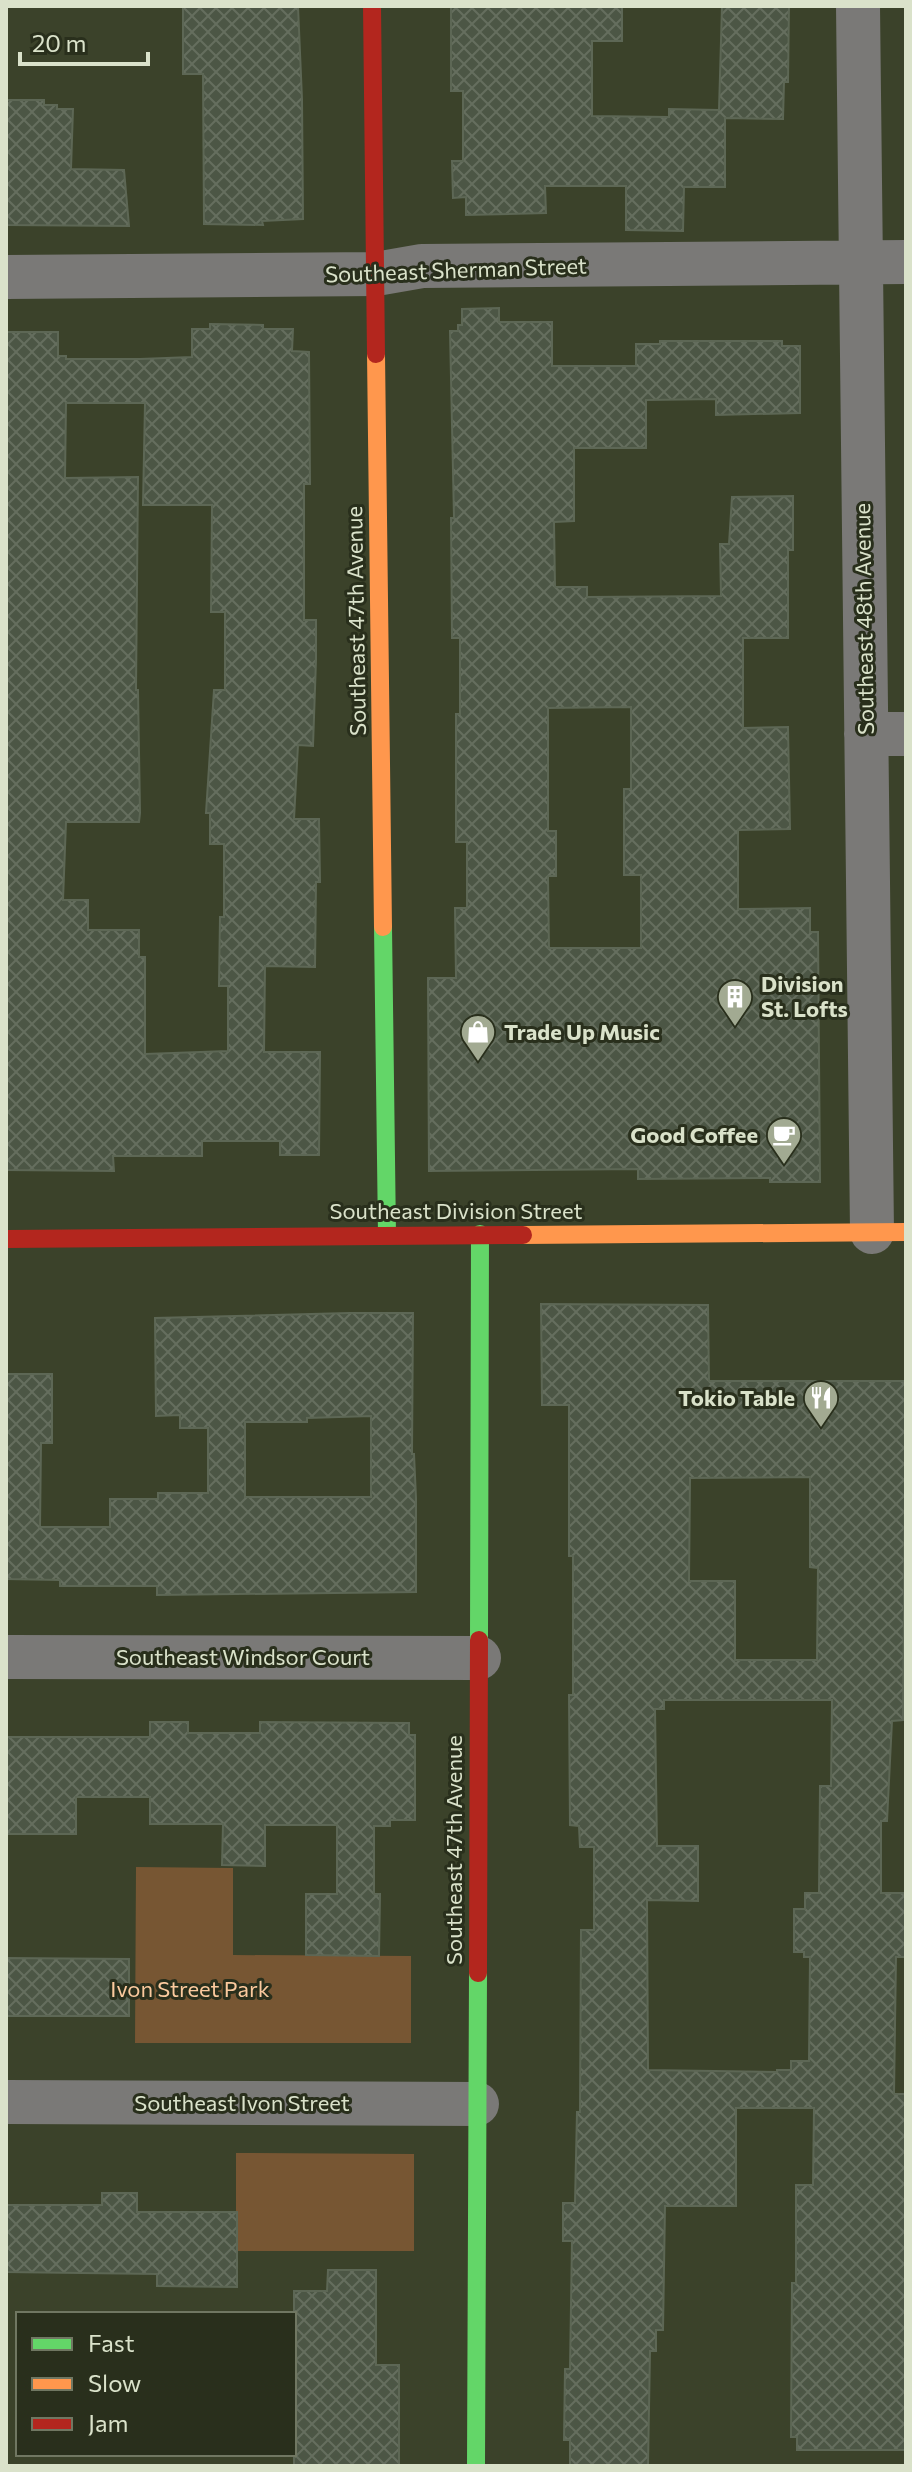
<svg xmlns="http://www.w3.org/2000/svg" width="912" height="2472" font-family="Commissioner,sans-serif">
<defs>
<pattern id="building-cross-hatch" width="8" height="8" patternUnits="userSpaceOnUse" patternTransform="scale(2)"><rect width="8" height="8" fill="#4c5645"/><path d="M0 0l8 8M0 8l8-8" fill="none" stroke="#656e5e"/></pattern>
</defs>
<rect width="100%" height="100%" fill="#3b422a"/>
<path fill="#775633" d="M136 1867 233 1868V1955L411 1956V2043H135Z
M236 2153 414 2154V2251H236Z"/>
<path fill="url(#building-cross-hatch)" stroke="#5d6755" stroke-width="2" fill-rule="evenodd" d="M183 6H298L302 99 303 219 262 221 263 225 204 224 203 74H183Z
M451 6H622V41H592V116L669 117V109L719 110 722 6H789L788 82H784L783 119 725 118V187H684L683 231 626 230V186H545L546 213 466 215V197L453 198 452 161H463V91H451Z
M6 100H44V105H57V109H73L71 169 124 170 129 226 6 225Z
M499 308V322H552V366H636V344H660V341H782V346H800V413L716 415V399L646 400V448H574V521L554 522 555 587H587V597L721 596 720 544H729L732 497 793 496V550H788V638H743V728L788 727 790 829 738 830V909L810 908V932H818L820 1182H770V1178L638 1179V1169L429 1171 428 978H456L455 908H467V842H456V714H460V638H452L451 518H454L450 331H458V325H462V309ZM631 707V789H624V875H641V948H549L548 876H556V831H548V708Z
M210 324 263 325V329H293L292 351 309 352 310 484H304V620H316V660L313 746 298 745 294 819H319L320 882H316L315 967 265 966 264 1052H320L319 1155H280V1141H202V1156H113L114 1171 6 1170V332H58V356H66V359H140L192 357V329H210ZM66 403H145L143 505H212L211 612H225V690H214L206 813H210V844H224V917H220L219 986H228V1051L145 1054V957H139V930H88V900H63L66 822H139L140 813 138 690H136L138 477 65 478Z
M541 1304 708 1305 709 1381H906L903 1720 892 1721 887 1821H881V1893H906V1957H896L894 2094H906L905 2450H797V2437H791L792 2283H796V2185H813L814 2108H736V2206H665L663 2330H656V2351H650L648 2466H570V2440H564L565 2369H570L572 2241H563V2203H575L577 2112H580L581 1930H594V1847H580L579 1826 570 1825 569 1695H573V1556H569V1405H542ZM810 1477V1567L818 1568 817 1660H735V1581H689L690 1478ZM664 1700H832L831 1786H820L819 1893H805V1909H794V1952H804V1957H810L809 2061H791V2070H777V2072L648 2070 647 1900 698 1901V1846H657L655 1709H664Z
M349 1313H413L412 1454H414L416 1498V1592L157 1595V1586H60V1580L6 1579V1374H52V1443H41L40 1527H110V1499H158V1493H208V1428H180V1415L156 1416 155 1318ZM371 1416V1497H245V1422H307V1418Z
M150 1722H188V1733H260V1722L409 1723V1735H415V1820H390V1826H374V1894H380L379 1956 306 1955V1894H337V1825H265V1866L222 1865 223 1824H150V1797H76V1834H6V1737H150Z
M6 1958 129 1959V2016H6Z
M102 2193H137V2212H237V2287L157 2286V2274L6 2272V2205H102Z
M328 2270H376V2365H399V2466H294V2291H327Z"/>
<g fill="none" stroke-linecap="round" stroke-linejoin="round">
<path stroke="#7a7977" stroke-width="44" d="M858 6 872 1232
M6 277 376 274 422 266 906 262
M866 734H906
M6 1657 479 1658
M6 2102 477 2104"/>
<path stroke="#63d668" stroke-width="18" d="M383 927 387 1235
M479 1640 480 1234
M476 2466 478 1973"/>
<path stroke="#ff974d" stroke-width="18" d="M376 354 383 927
M523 1235 906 1232"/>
<path stroke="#b3261e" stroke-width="18" d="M372 6 376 354
M6 1239 523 1235
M478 1973 479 1640"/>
</g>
<defs>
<symbol id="building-pin" viewBox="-11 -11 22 30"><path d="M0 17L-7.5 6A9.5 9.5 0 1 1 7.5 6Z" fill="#a2aa92" stroke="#292f1c"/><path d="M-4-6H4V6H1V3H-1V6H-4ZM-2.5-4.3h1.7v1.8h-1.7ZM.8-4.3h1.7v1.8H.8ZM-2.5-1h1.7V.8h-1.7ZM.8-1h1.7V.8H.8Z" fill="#fff"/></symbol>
<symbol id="shop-pin" viewBox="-11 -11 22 30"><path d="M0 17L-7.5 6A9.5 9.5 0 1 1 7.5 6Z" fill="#a2aa92" stroke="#292f1c"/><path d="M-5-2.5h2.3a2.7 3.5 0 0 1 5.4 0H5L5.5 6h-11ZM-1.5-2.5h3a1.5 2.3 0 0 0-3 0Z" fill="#fff"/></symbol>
<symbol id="cafe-pin" viewBox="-11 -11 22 30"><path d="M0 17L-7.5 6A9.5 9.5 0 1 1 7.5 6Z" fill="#a2aa92" stroke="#292f1c"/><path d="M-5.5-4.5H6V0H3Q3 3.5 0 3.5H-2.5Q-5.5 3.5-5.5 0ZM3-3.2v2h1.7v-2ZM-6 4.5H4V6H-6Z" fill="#fff"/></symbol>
<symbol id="restaurant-pin" viewBox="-11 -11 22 30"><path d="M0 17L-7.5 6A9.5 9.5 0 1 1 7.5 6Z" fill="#a2aa92" stroke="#292f1c"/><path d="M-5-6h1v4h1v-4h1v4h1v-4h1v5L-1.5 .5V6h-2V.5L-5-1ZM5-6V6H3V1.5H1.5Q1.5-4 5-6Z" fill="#fff"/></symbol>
</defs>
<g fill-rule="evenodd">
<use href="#building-pin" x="715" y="977" width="40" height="54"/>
<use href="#shop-pin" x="458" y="1012" width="40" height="54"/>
<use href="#cafe-pin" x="764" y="1115" width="40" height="54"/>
<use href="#restaurant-pin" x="801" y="1378" width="40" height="54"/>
</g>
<g text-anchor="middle" stroke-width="6" stroke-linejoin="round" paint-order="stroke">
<g font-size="22" fill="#dae2ca" stroke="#292f1c">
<text transform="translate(456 270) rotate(-2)" y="8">Southeast Sherman Street</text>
<text transform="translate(864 619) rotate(-91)" y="8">Southeast 48th Avenue</text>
<text transform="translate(356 621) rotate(-91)" y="8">Southeast 47th Avenue</text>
<text x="456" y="1219">Southeast Division Street</text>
<text x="243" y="1665">Southeast Windsor Court</text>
<text transform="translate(454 1850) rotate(-90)" y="8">Southeast 47th Avenue</text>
<text x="242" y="2111">Southeast Ivon Street</text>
</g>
<g font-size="22" font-weight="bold" fill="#dae2ca" stroke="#292f1c" text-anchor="start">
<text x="761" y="992">Division<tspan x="761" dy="25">St. Lofts</tspan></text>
<text x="504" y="1040">Trade Up Music</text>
<text x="758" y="1143" text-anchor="end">Good Coffee</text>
<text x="795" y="1406" text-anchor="end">Tokio Table</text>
</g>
<g font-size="22" fill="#fbca9e" stroke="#292f1c">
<text x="190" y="1997">Ivon Street Park</text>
</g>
</g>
<rect width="912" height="2472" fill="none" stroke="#dae2ca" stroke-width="16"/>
<rect x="16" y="2312" width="280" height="144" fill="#292f1c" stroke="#707762" stroke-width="2"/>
<rect x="32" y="2338" width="40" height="12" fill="#63d668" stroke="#707762" stroke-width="2"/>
<text x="88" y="2352" font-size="24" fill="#dae2ca">Fast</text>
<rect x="32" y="2378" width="40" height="12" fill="#ff974d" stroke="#707762" stroke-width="2"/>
<text x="88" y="2392" font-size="24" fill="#dae2ca">Slow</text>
<rect x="32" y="2418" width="40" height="12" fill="#b3261e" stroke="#707762" stroke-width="2"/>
<text x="88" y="2432" font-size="24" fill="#dae2ca">Jam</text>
<path d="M20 52v12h128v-12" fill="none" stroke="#dae2ca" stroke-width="4"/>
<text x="32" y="52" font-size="24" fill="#dae2ca" stroke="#292f1c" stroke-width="6" paint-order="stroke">20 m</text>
</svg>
